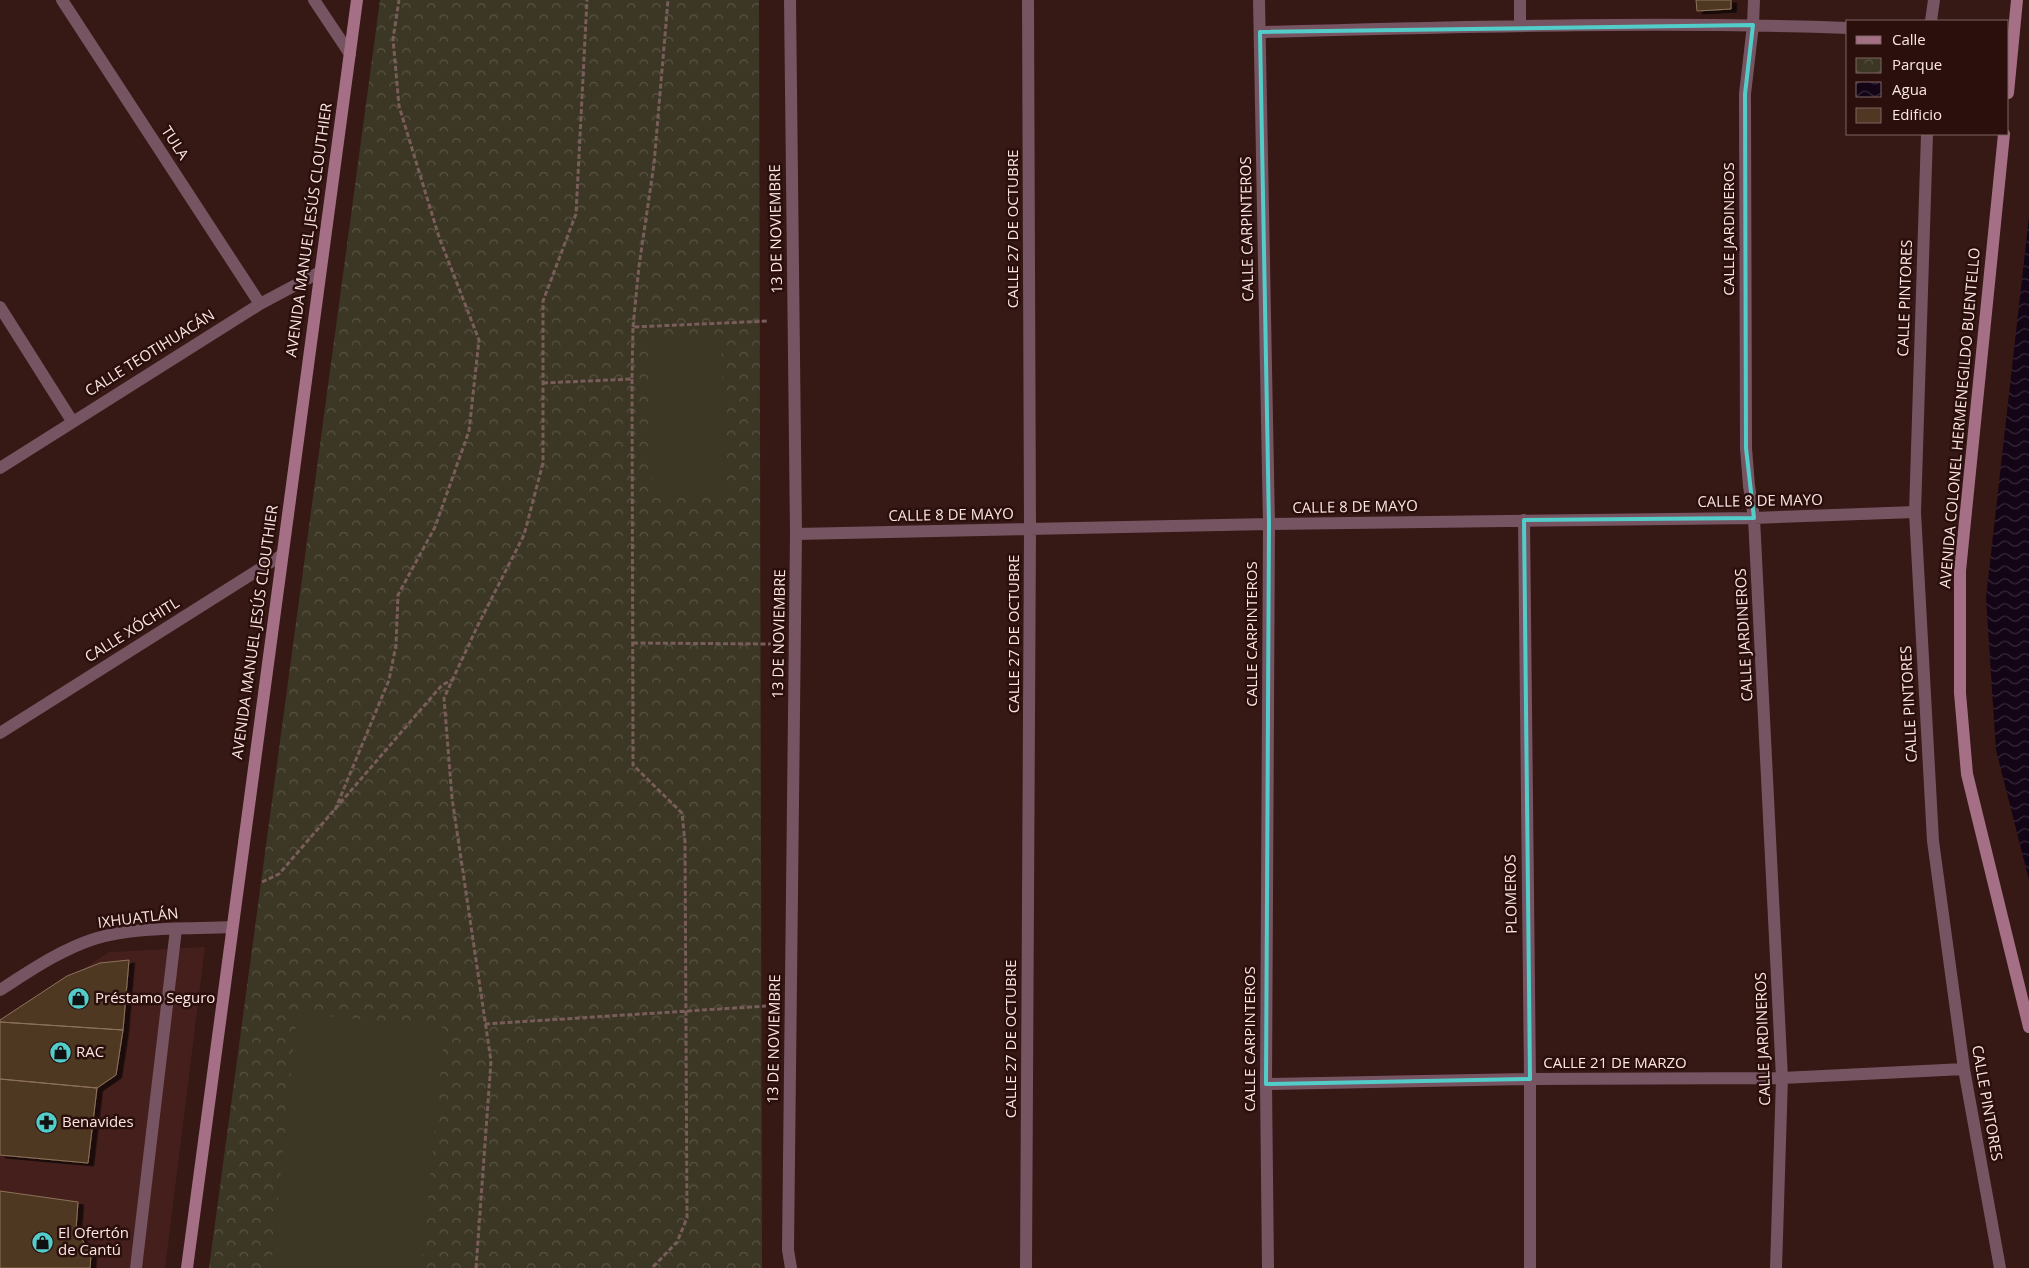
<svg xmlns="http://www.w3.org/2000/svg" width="2029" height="1268" font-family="'Open Sans',sans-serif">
<defs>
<pattern id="park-crowns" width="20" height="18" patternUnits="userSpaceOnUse" patternTransform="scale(1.25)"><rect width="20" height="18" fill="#3c3624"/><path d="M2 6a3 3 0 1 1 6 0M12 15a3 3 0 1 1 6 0" fill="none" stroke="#595344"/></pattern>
<pattern id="water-waves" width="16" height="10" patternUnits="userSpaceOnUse" patternTransform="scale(1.25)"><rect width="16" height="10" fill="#130416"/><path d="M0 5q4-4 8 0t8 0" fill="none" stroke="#362938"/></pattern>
<filter id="shadow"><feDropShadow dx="5.5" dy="3" stdDeviation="0" flood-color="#0009"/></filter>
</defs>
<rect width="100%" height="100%" fill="#361815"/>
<path fill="#441f1b" d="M205 947 165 1268H0V1023L109 952Z"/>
<path fill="url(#park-crowns)" d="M380 0H759L762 1268H209Z"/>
<path fill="#3c3624" d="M721 338 726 495 653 497 649 340Z
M297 1013 445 1028 421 1268H271Z"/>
<path fill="url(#water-waves)" d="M2029 217V880L1996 750 1986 598Z"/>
<path fill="#4f3723" stroke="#8d725b" filter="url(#shadow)" d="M1696 0H1731V9L1697 11Z
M129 960 123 1030 0 1022V1020L67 976 100 963Z
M0 1022 123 1030 116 1075 97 1088 0 1079Z
M0 1079 97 1088 88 1163 0 1155Z
M0 1191 78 1202 76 1229 91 1255 90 1268H0Z"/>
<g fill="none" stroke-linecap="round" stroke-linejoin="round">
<path stroke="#785d5a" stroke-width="3" stroke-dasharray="5 2.5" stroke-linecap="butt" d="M633 327 639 266 654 164 668 0
M632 379 633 765 682 813 685 842 687 1218 677 1242 652 1268
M543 383 632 379 633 327 769 321
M633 643 771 644
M335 810 389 680 396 645 398 595 435 527 469 431 479 340 439 237 399 106 393 39 399 0
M262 882 279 874 442 685 452 680
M485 1024 766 1006
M476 1268 491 1061 452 798 444 698 478 625 524 535 543 463V301L576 214 587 0"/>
<path stroke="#765461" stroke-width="12" d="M136 1268 176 929"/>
<path stroke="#765461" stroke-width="12" d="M62 0 260 304
M314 0 350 54
M790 0 796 534 788 1250 791 1268
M1259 0 1269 524 1266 1084 1268 1268
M1520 0V26
M1754 0 1753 25 1745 94 1746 448 1749 486 1754 518 1782 1078 1776 1268
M1931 21 1934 0
M1260 32C1456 27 1652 21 1848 28
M1927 134 1915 512 1933 841 1964 1069 2000 1268
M0 307 72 421
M0 468 260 304 320 272
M1524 520 1530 1079V1268
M796 534 1269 524 1754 518 1915 512
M0 733 282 555
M0 990C30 971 60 950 94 939 134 926 191 929 232 927
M1266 1084 1530 1079 1782 1078 1964 1069
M1026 1268 1030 530 1028 0"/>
<path stroke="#a57085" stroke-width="12" d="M2008 93 2017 0
M2004 134 1960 571V693L1967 774 2029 1027
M187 1268 357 0"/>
</g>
<path fill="none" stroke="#53cdca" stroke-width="4" stroke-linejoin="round" d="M1753 25 1745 94 1746 448 1754 518 1524 520 1530 1079 1266 1084 1269 524 1260 32Z"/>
<defs>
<symbol id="shop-disc" viewBox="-11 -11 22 22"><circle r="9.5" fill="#53cdca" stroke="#2b0f0c"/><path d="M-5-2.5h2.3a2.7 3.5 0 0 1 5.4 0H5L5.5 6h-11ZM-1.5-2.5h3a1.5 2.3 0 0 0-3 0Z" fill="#111"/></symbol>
<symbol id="pharmacy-disc" viewBox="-11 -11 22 22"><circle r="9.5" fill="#53cdca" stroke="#2b0f0c"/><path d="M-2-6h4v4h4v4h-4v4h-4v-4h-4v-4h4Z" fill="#111"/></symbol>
</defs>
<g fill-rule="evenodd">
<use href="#shop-disc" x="66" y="986" width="25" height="25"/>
<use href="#shop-disc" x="48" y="1040" width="25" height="25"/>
<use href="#pharmacy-disc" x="34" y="1110" width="25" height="25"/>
<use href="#shop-disc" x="30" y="1230" width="25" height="25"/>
</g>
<g text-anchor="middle" stroke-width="5" stroke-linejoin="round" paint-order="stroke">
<g font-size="15" fill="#fbe6e3" stroke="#2b0f0c">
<text transform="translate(175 143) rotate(57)" y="5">TULA</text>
<text transform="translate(776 229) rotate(-91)" y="5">13 DE NOVIEMBRE</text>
<text transform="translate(1013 229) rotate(-90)" y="5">CALLE 27 DE OCTUBRE</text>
<text transform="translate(1247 229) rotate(-91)" y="5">CALLE CARPINTEROS</text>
<text transform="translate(1729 229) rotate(-90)" y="5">CALLE JARDINEROS</text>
<text transform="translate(309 230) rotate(-82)" y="5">AVENIDA MANUEL JESÚS CLOUTHIER</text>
<text transform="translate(1905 298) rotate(-88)" y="5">CALLE PINTORES</text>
<text transform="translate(150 353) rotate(-32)" y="5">CALLE TEOTIHUACÁN</text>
<text transform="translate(1960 418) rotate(-85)" y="5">AVENIDA COLONEL HERMENEGILDO BUENTELLO</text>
<text transform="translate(1760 501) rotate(-1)" y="5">CALLE 8 DE MAYO</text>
<text transform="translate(1355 507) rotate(-1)" y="5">CALLE 8 DE MAYO</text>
<text transform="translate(951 515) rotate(-1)" y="5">CALLE 8 DE MAYO</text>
<text transform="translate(132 630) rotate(-32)" y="5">CALLE XÓCHITL</text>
<text transform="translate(255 632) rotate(-82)" y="5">AVENIDA MANUEL JESÚS CLOUTHIER</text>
<text transform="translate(779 634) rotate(-89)" y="5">13 DE NOVIEMBRE</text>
<text transform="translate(1014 634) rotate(-90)" y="5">CALLE 27 DE OCTUBRE</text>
<text transform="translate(1252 634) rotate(-90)" y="5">CALLE CARPINTEROS</text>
<text transform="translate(1744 635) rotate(-93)" y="5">CALLE JARDINEROS</text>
<text transform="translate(1909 704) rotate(-93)" y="5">CALLE PINTORES</text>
<text transform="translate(1511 894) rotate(-91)" y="5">PLOMEROS</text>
<text transform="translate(138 918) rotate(-7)" y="5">IXHUATLÁN</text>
<text transform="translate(774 1039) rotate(-89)" y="5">13 DE NOVIEMBRE</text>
<text transform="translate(1011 1039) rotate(-90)" y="5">CALLE 27 DE OCTUBRE</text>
<text transform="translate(1250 1039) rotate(-90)" y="5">CALLE CARPINTEROS</text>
<text transform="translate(1763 1039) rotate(-92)" y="5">CALLE JARDINEROS</text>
<text x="1615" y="1068">CALLE 21 DE MARZO</text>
<text transform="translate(1987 1103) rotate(80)" y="5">CALLE PINTORES</text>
</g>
<g font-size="15" fill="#fbe6e3" stroke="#2b0f0c" text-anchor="start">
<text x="95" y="1003">Préstamo Seguro</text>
<text x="76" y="1057">RAC</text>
<text x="62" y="1127">Benavides</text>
<text x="58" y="1238">El Ofertón<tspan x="58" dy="17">de Cantú</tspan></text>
</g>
</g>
<rect x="1846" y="20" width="162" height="115" fill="#2b0f0c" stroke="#7e6562"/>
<rect x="1856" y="36" width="25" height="8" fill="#a57085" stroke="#7e6562"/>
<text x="1892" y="45" font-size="15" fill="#fbe6e3">Calle</text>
<rect x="1856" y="58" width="25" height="15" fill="url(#park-crowns)" stroke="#7e6562"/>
<text x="1892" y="70" font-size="15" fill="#fbe6e3">Parque</text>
<rect x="1856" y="82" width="25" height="15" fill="url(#water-waves)" stroke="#7e6562"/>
<text x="1892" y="95" font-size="15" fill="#fbe6e3">Agua</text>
<rect x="1856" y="108" width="25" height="15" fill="#4f3723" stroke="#7e6562"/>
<text x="1892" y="120" font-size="15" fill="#fbe6e3">Edificio</text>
</svg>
